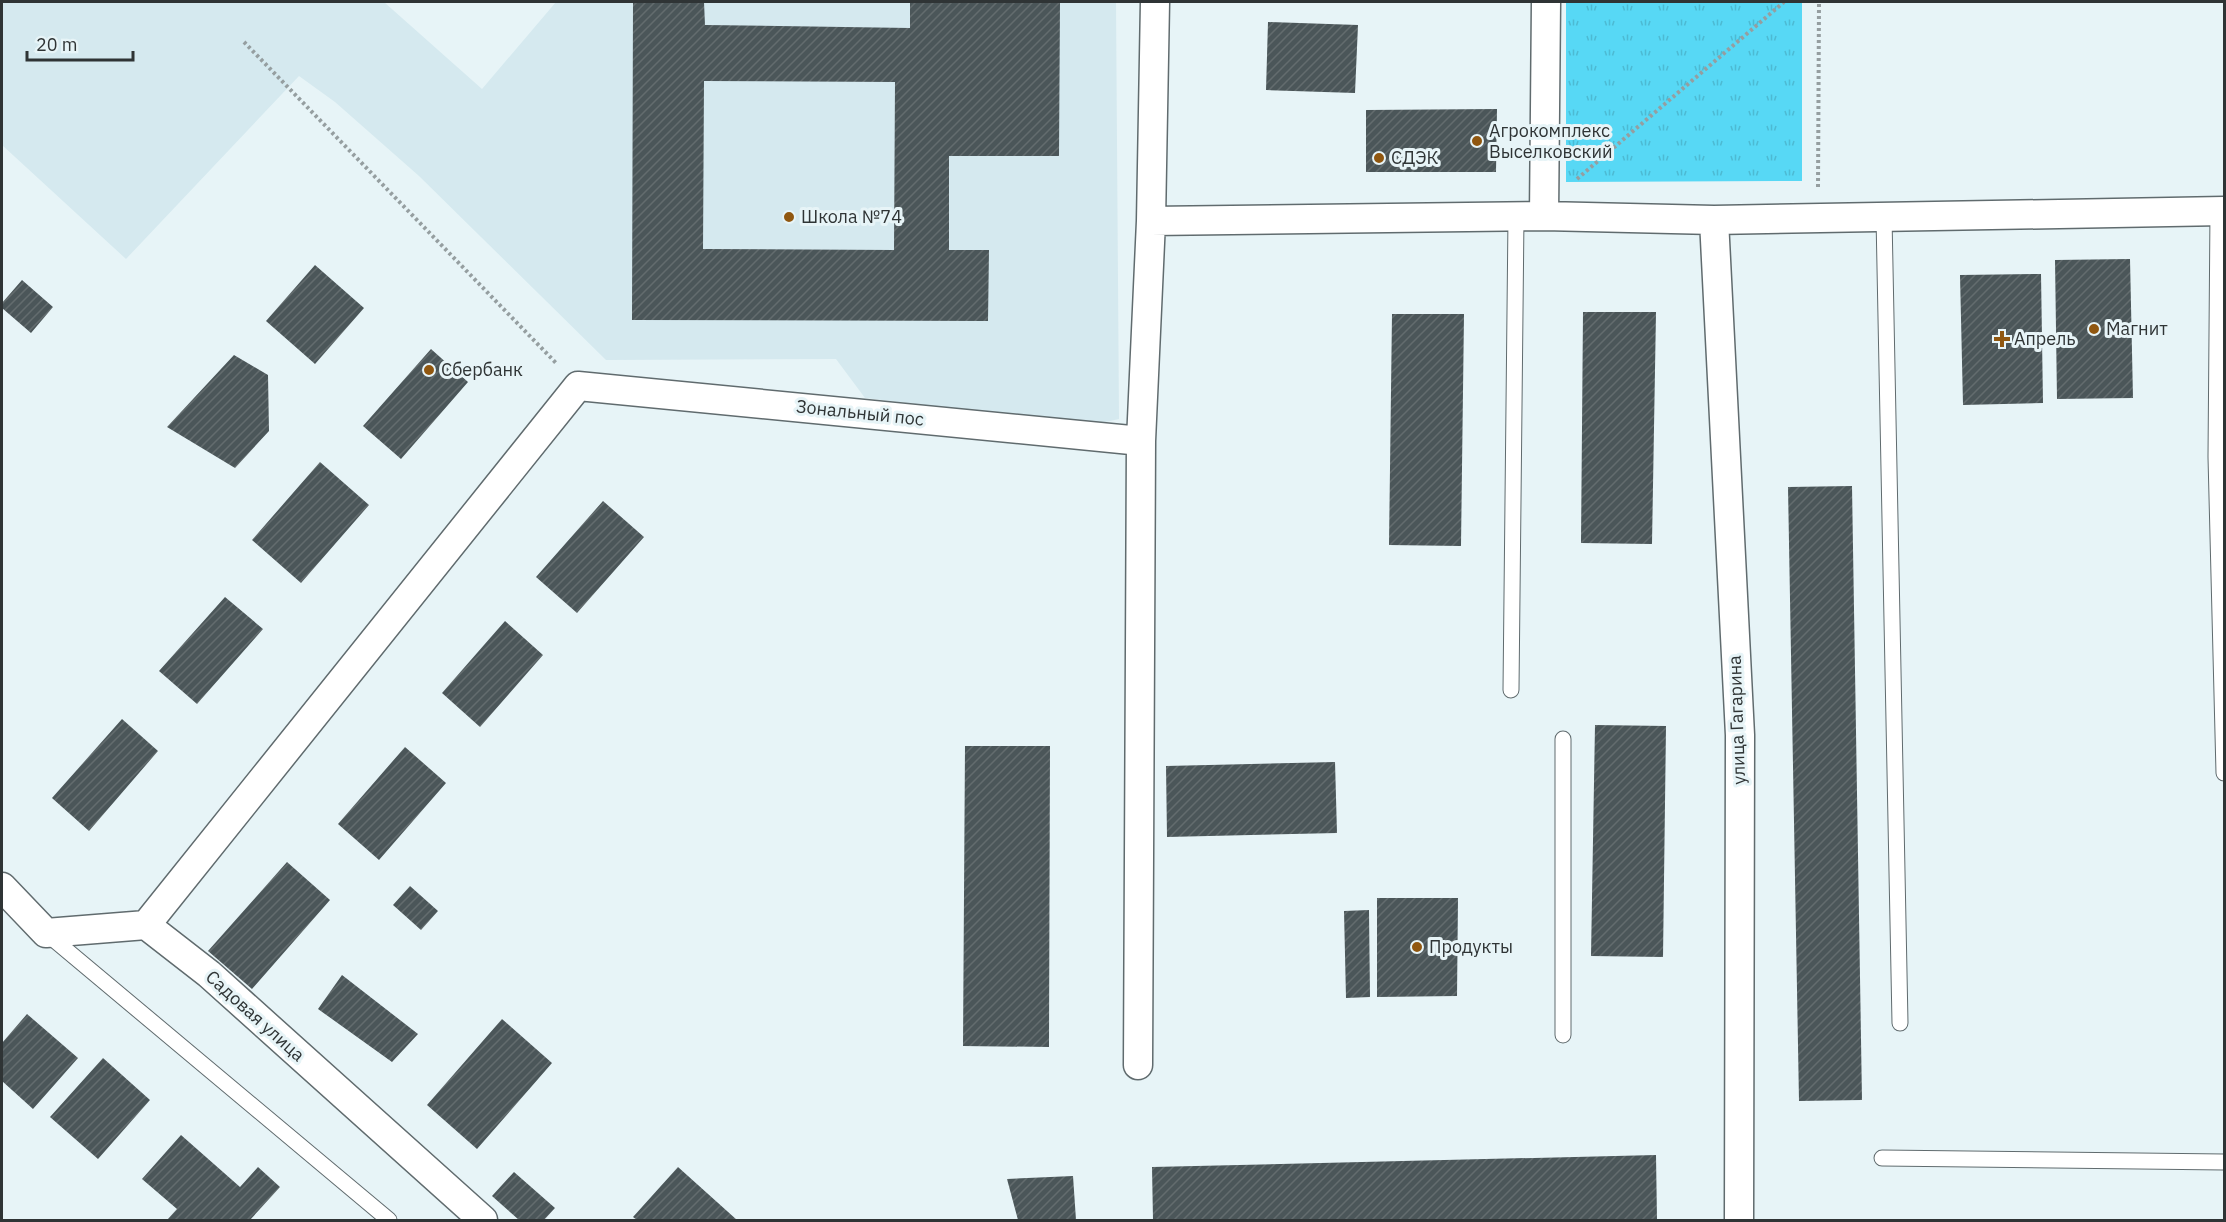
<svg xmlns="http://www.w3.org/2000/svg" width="2226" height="1222" font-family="'IBM Plex Sans',sans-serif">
<defs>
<pattern id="park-tufts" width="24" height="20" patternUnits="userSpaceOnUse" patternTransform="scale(1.5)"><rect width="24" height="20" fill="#57d8f5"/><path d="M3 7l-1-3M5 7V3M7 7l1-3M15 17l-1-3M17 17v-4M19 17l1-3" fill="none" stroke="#4cbad3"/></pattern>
<pattern id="building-hatch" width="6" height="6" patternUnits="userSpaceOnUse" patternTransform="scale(1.5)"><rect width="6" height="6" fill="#4b5659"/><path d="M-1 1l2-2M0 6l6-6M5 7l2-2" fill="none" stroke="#636c6e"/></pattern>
</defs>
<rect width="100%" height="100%" fill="#e7f4f7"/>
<path fill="#d5e9ef" d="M2 2H384L482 89 556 2H1116L1119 419 1092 425 865 398 836 359 606 360 419 176 335 102 299 76 126 259 2 145Z"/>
<path fill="url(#park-tufts)" d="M1566 2H1802V181L1566 182Z"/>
<path fill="url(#building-hatch)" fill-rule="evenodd" d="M633 2H704L705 25 910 28V2H1060L1059 156H949V250H989L988 321 632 320ZM704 81 895 82 894 250 703 249Z
M1268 22 1358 25 1355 93 1266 90Z
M1497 109 1496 172H1366V110Z
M2130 259 2133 398 2057 399 2055 260Z
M315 265 364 308 315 364 266 321Z
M2041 274 2043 403 1963 405 1960 275Z
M22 280 53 307 31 333 2 308V303Z
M1583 312H1656L1652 544 1581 543Z
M1392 314H1464L1461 546 1389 545Z
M431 349 468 382 401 459 363 426Z
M234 355 268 375 269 431 235 468 167 427Z
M320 462 369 505 301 583 252 540Z
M1852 486 1862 1100 1799 1101 1788 487Z
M603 501 644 537 577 613 536 577Z
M225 597 263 629 197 704 159 671Z
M505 621 543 655 480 727 442 693Z
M122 719 158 751 89 831 52 798Z
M1595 725 1666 726 1663 957 1591 956Z
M965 746H1050L1049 1047 963 1046Z
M405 747 446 783 379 860 338 824Z
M1335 762 1337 833 1167 837 1166 766Z
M287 862 330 900 252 989 208 951Z
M410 886 438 911 421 930 393 905Z
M1377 898H1458L1457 996 1377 997Z
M1369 910 1370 997 1346 998 1344 911Z
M342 975 418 1034 392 1062 318 1009Z
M27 1014 78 1058 33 1109 2 1081V1043Z
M502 1019 552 1063 477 1149 427 1105Z
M103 1058 150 1100 98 1159 50 1117Z
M181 1135 240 1187 258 1167 280 1187 250 1220H167L177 1209 142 1179Z
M1656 1155 1657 1220H1153L1152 1167Z
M678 1167 737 1220H637L633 1217Z
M514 1172 555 1208 544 1220H519L492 1196Z
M1073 1176 1076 1220H1018L1007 1179Z"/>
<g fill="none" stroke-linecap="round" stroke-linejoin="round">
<defs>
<path id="service" d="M1884 217 1900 1023
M2216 457 2218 211
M2224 457H2216L2224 773
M1511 690 1516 217
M46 933 389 1220
M1563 1035V739
M1882 1158 2224 1162"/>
<path id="minor" d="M1544 216 1546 2
M1714 220 1740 735 1739 1220
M1151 221 1544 216 1714 220 2224 211
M2 887 46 933 146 925 209 974 483 1220
M146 925 578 386 1141 441
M1138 1065 1141 441 1151 221 1155 2"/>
</defs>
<use href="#service" stroke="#606b6e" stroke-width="17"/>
<use href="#minor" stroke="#606b6e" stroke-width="31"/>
<path stroke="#959ea0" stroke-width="4" stroke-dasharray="3 3" stroke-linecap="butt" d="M244 42 557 364
M1577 179 1784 2
M1818 187 1819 2"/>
<use href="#service" stroke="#fff" stroke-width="15"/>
<use href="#minor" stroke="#fff" stroke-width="28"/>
</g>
<g fill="#905710" stroke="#e7f4f7" stroke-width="2">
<circle cx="1477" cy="141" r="6"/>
<circle cx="1379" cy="158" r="6"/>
<circle cx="789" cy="217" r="6"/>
<circle cx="2094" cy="329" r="6"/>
<path d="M1999 330h6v6h6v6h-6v6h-6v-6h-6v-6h6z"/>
<circle cx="429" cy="370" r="6"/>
<circle cx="1417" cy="947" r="6"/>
</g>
<g text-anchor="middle" stroke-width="6" stroke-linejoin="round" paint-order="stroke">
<g font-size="18" fill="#2f3435" stroke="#e7f4f7" text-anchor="start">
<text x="1489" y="137">Агрокомплекс<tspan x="1489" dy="21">Выселковский</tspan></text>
<text x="1391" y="164">СДЭК</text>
<text x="801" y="223">Школа №74</text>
<text x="2106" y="335">Магнит</text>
<text x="2014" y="345">Апрель</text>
<text x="441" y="376">Сбербанк</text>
<text x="1429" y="953">Продукты</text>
</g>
<g font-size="18" fill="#2f3435" stroke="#e7f4f7">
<text transform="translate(860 413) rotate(6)" y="6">Зональный пос</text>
<text transform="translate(1737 720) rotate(-92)" y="6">улица Гагарина</text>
<text transform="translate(255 1016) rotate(42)" y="6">Садовая улица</text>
</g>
</g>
<rect width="2226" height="1222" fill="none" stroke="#2f3435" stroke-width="6"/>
<path d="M27 51v9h106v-9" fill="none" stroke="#2f3435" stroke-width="3"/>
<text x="36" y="51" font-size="18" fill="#2f3435" stroke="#e7f4f7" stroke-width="4.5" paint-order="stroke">20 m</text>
</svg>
